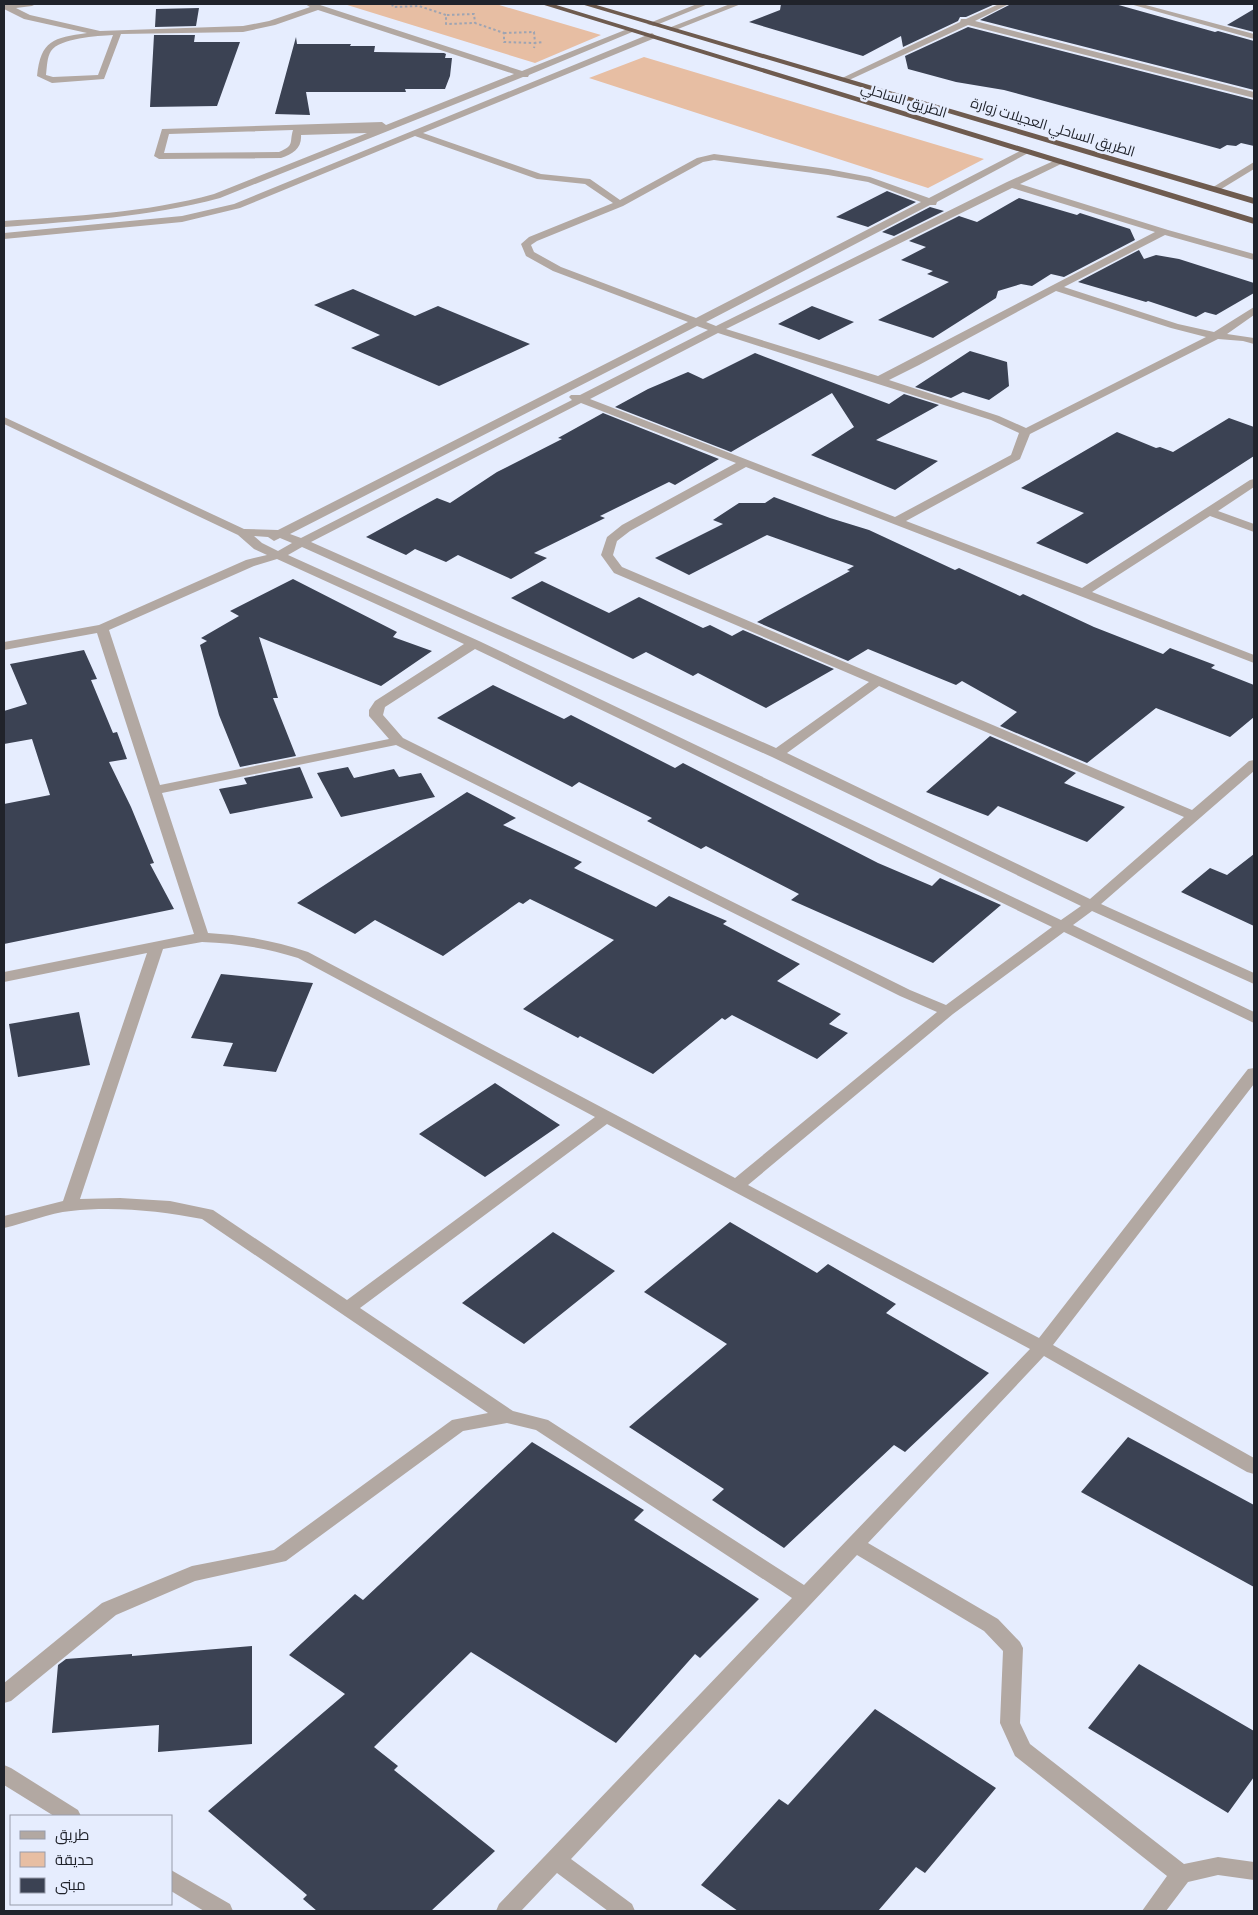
<svg xmlns="http://www.w3.org/2000/svg" width="1258" height="1915" font-family="Barlow,Cairo,sans-serif">
<rect width="100%" height="100%" fill="#e6edfe"/>
<path fill="#e7bea3" d="M344 4H496L601 35 535 63Z
M644 57 984 159 928 188 589 78Z"/>
<path fill="#3b4253" d="M781 4H995L966 17H960L958 21 903 47 901 36 863 56 749 22 780 10Z
M1011 4H1115L1215 32 1218 31 1254 41V90L980 20Z
M199 8 196 26 155 27 156 9Z
M1254 9V32L1227 25Z
M968 27 1254 100V146L1241 143 1236 146 1227 145 1220 149 1004 90 956 82 908 69 905 56Z
M154 35H195L194 42H240L217 106 150 107Z
M296 37 297 44H351L350 46H375L374 52 444 53 446 54 445 58H452L450 76 445 89H405L406 92H306L310 115 275 114Z
M887 191 916 202 868 227 836 217Z
M1019 198 1077 215 1080 213 1130 229 1135 240 1064 277 1051 274 1032 286 1021 284 998 291 996 298 933 338 878 320 949 282 927 274 933 271 901 260 926 247 909 241 959 216 977 222Z
M930 207 944 211 894 236 882 232Z
M1139 250 1144 259 1156 255 1179 259 1254 283V293L1216 315 1205 312 1196 317 1148 301 1146 302 1078 282Z
M353 289 415 316 438 306 530 344 439 386 351 348 380 335 314 305Z
M812 306 854 322 819 340 778 324Z
M970 351 1007 362 1009 386 989 400 963 392 951 398 915 387Z
M755 353 889 404 904 394 939 405 876 440 938 461 895 490 811 455 854 427 832 393 731 452 615 407 648 389 688 372 703 379Z
M603 413 719 459 675 485 669 482 600 516 605 518 534 553 547 558 511 579 458 555 446 562 415 549 406 555 366 537 437 498 450 503 497 472 562 439 558 438Z
M1229 418 1254 427V456L1087 564 1036 543 1084 513 1021 488 1117 432 1156 448 1160 447 1173 452Z
M774 497 830 518 869 530 955 570 959 568 1020 596 1023 594 1094 627 1163 654 1170 648 1215 665 1211 668 1254 685V717L1230 737 1156 708 1087 763 1000 726 1017 712 962 681 956 685 868 649 848 661 757 622 850 571 847 570 854 566 767 535 689 575 655 558 723 524 713 520 739 503H765Z
M293 579 397 632 393 637 432 651 381 686 259 637 278 698H273L296 756 240 767 219 715 200 645 207 641 201 638 239 616 230 611Z
M542 581 609 613 639 597 703 628 710 625 732 636 743 630 834 669 766 708 698 673 693 676 646 652 633 659 511 598Z
M84 650 97 679 91 680 113 733 117 732 127 759 109 762 131 807 154 863 150 864 174 909 4 944V804L50 795 32 739 4 744V711L27 704 10 664Z
M493 685 564 719 571 715 675 768 683 763 878 863 932 886 940 878 1001 905 933 963 791 900 799 894 706 846 701 849 647 821 652 818 579 782 572 787 437 718Z
M990 736 1076 773 1064 783 1125 807 1087 842 998 806 988 816 926 792Z
M300 767 313 798 230 814 219 789 247 784 244 778Z
M348 767 354 778 394 769 399 777 421 773 435 797 341 817 317 773Z
M467 792 516 818 503 825 582 862 574 868 656 907 669 896 727 921 723 924 800 964 777 981 841 1014 829 1024 848 1033 817 1059 732 1015 725 1020 722 1018 653 1074 580 1036 578 1038 523 1009 614 940 530 899 523 904 519 902 443 956 375 920 355 934 297 903Z
M1254 854V926L1181 892 1210 868 1227 875Z
M221 974 313 983 276 1072 223 1066 233 1043 191 1038Z
M79 1012 90 1065 18 1077 9 1024Z
M495 1083 560 1125 485 1177 419 1134Z
M730 1222 817 1273 828 1264 896 1304 886 1313 989 1373 905 1452 894 1445 784 1548 712 1500 724 1489 629 1427 727 1344 644 1292Z
M553 1232 615 1271 524 1344 462 1303Z
M1128 1437 1254 1505V1587L1081 1492Z
M532 1442 644 1510 634 1520 759 1599 700 1658 695 1654 616 1743 471 1652 374 1747 398 1766 394 1770 495 1851 431 1911H317L303 1899 307 1895 208 1811 345 1694 289 1655 355 1594 363 1600Z
M252 1646V1744L158 1752 159 1725 52 1733 58 1665 66 1659 132 1654V1656Z
M1139 1664 1254 1731V1777L1228 1813 1088 1728Z
M875 1709 996 1788 925 1873 916 1867 878 1911H738L701 1885 779 1799 788 1805Z"/>
<g fill="none" stroke-linecap="round" stroke-linejoin="round">
<path stroke="#9ea4b2" stroke-width="2" stroke-dasharray="2.5 2.5" stroke-linecap="butt" d="M392 4 393 7 419 6 446 15V24L475 23 504 33V42L535 43 534 48
M447 15 474 14 475 23
M504 33 534 32 535 43 543 42"/>
<path fill="#b2a8a2" fill-rule="evenodd" d="M4 4H36L32 6 16 8 30 15 100 31 243 26 269 21 310 7 305 4H317L522 71 630 28 637 30 529 75 528 77H523L220 198C149 217 77 221 4 227V221C75 216 145 213 214 194L367 133 301 135C302 148 293 154 281 158L159 159 154 156 162 129 382 122 386 125 514 74 318 10 275 25 243 32 121 34 104 79 52 83 37 76C41 40 53 38 87 33L24 19 4 9ZM113 35 98 75 53 77 46 75C47 67 47 57 51 51 60 38 97 36 113 35ZM293 130C289 143 295 145 279 152L164 153 169 134Z
M697 4H708L654 26 647 24Z
M730 4H741L673 31 666 29Z
M999 4H1009L975 21 1254 92V98L968 25 847 81H841L840 79 960 22 961 19H966Z
M1130 4H1142L1254 34V39Z
M652 33 656 36 655 38 423 133 541 174 590 179 620 200 697 158 714 154 828 169 870 177 929 198 1022 150 1025 149 1030 152 937 202 936 205H930L706 322 716 326 1007 182 1058 159 1061 160V164L1020 184 1168 230 1254 254V260L1165 235 1064 287 1178 324 1214 332 1254 307V315L1227 334 1254 338V344L1243 341 1218 339 1030 434 1020 459 906 521 1082 588 1250 480 1254 479V487L1218 511 1254 524V532L1210 516 1092 592 1254 655V663L746 467 630 531 617 541 613 555 622 567 1192 810 1249 761 1254 760V771L1101 904 1254 973V984L1092 911 1073 925 1254 1012V1023L1064 932 953 1014 748 1185 1039 1338 1248 1069 1254 1068V1084L1053 1345 1254 1458V1474L1247 1472 1044 1356 868 1543 998 1619 1020 1642 1023 1648 1020 1723 1030 1744 1184 1864 1218 1857 1254 1862V1880L1218 1875 1188 1882 1166 1911H1142L1167 1876 1015 1756 1000 1723 1003 1651 984 1631 857 1555 571 1859 632 1904 635 1911H608L557 1873 521 1911H496L499 1904 792 1598 536 1430 507 1423 463 1431 286 1561 195 1581 116 1615 11 1701 4 1703V1683L102 1603 192 1566 274 1550 452 1420 488 1413 202 1219C160 1211 115 1206 71 1211 49 1213 26 1223 4 1228V1216L63 1201 147 953 4 982V972L194 934 97 633 4 650V642L99 625 246 560 267 555 254 549 238 535 4 424V417L244 529 278 530 688 322 553 271 526 256 521 244 529 237 613 203 585 184 537 179 415 136 240 208 182 222 4 239V233L182 216 234 204ZM714 160 828 175 868 182 921 202 696 318 561 267 534 252 531 245 537 241 623 206 703 162ZM1012 188 1155 232 878 376 726 329ZM1056 291 1171 328 1206 337 1026 428 999 416 889 380 919 365ZM697 326 708 330 580 395H571L569 397 572 400 301 538 290 534ZM718 333 991 420 1019 433 1011 455 895 517 590 399ZM581 403 736 463 622 525 607 537 601 555 614 573 869 682 776 748 311 542ZM254 536 268 537 274 541 280 538 292 543 278 551 262 543ZM302 547 772 757 1081 906 1061 920 479 641 288 555ZM277 559 464 644 375 701 369 710V716L389 739 160 785 109 630 254 566ZM475 649 1052 927 946 1005 910 990 403 738 383 715 385 707ZM879 686 1184 817 1090 899 787 753ZM396 745 900 996 937 1012 735 1178 308 952C275 941 243 935 208 933L162 793ZM202 942C236 943 265 948 298 958L595 1117 347 1300 213 1210 170 1201 120 1198 80 1199 163 949ZM607 1124 1030 1349 804 1585 548 1420 513 1411 360 1308Z
M1254 162V169L1218 191 1215 192 1210 189Z
M4 1765 11 1768 78 1810 81 1816H54L4 1785Z
M171 1870 230 1904 233 1911H204L171 1891Z"/>
<path fill="#6e5b4f" fill-rule="evenodd" d="M541 4H553L1254 218V224Z
M581 4H593L1254 198V204Z"/>
</g>
<g text-anchor="middle" stroke-width="5" stroke-linejoin="round" paint-order="stroke">
<g font-size="14" fill="#20232b" stroke="#e6edfe">
<text transform="translate(904 100) rotate(17)" y="5">الطريق الساحلي</text>
<text transform="translate(1053 127) rotate(17)" y="5">الطريق الساحلي العجيلات زوارة</text>
</g>
</g>
<rect width="1258" height="1915" fill="none" stroke="#20232b" stroke-width="10"/>
<rect x="10" y="1815" width="162" height="90" fill="#e6edfe" stroke="#979caa"/>
<rect x="20" y="1831" width="25" height="8" fill="#b2a8a2" stroke="#979caa"/>
<text x="55" y="1840" font-size="15" fill="#20232b">طريق</text>
<rect x="20" y="1852" width="25" height="15" fill="#e7bea3" stroke="#979caa"/>
<text x="55" y="1865" font-size="15" fill="#20232b">حديقة</text>
<rect x="20" y="1878" width="25" height="15" fill="#3b4253" stroke="#979caa"/>
<text x="55" y="1890" font-size="15" fill="#20232b">مبنى</text>
</svg>
